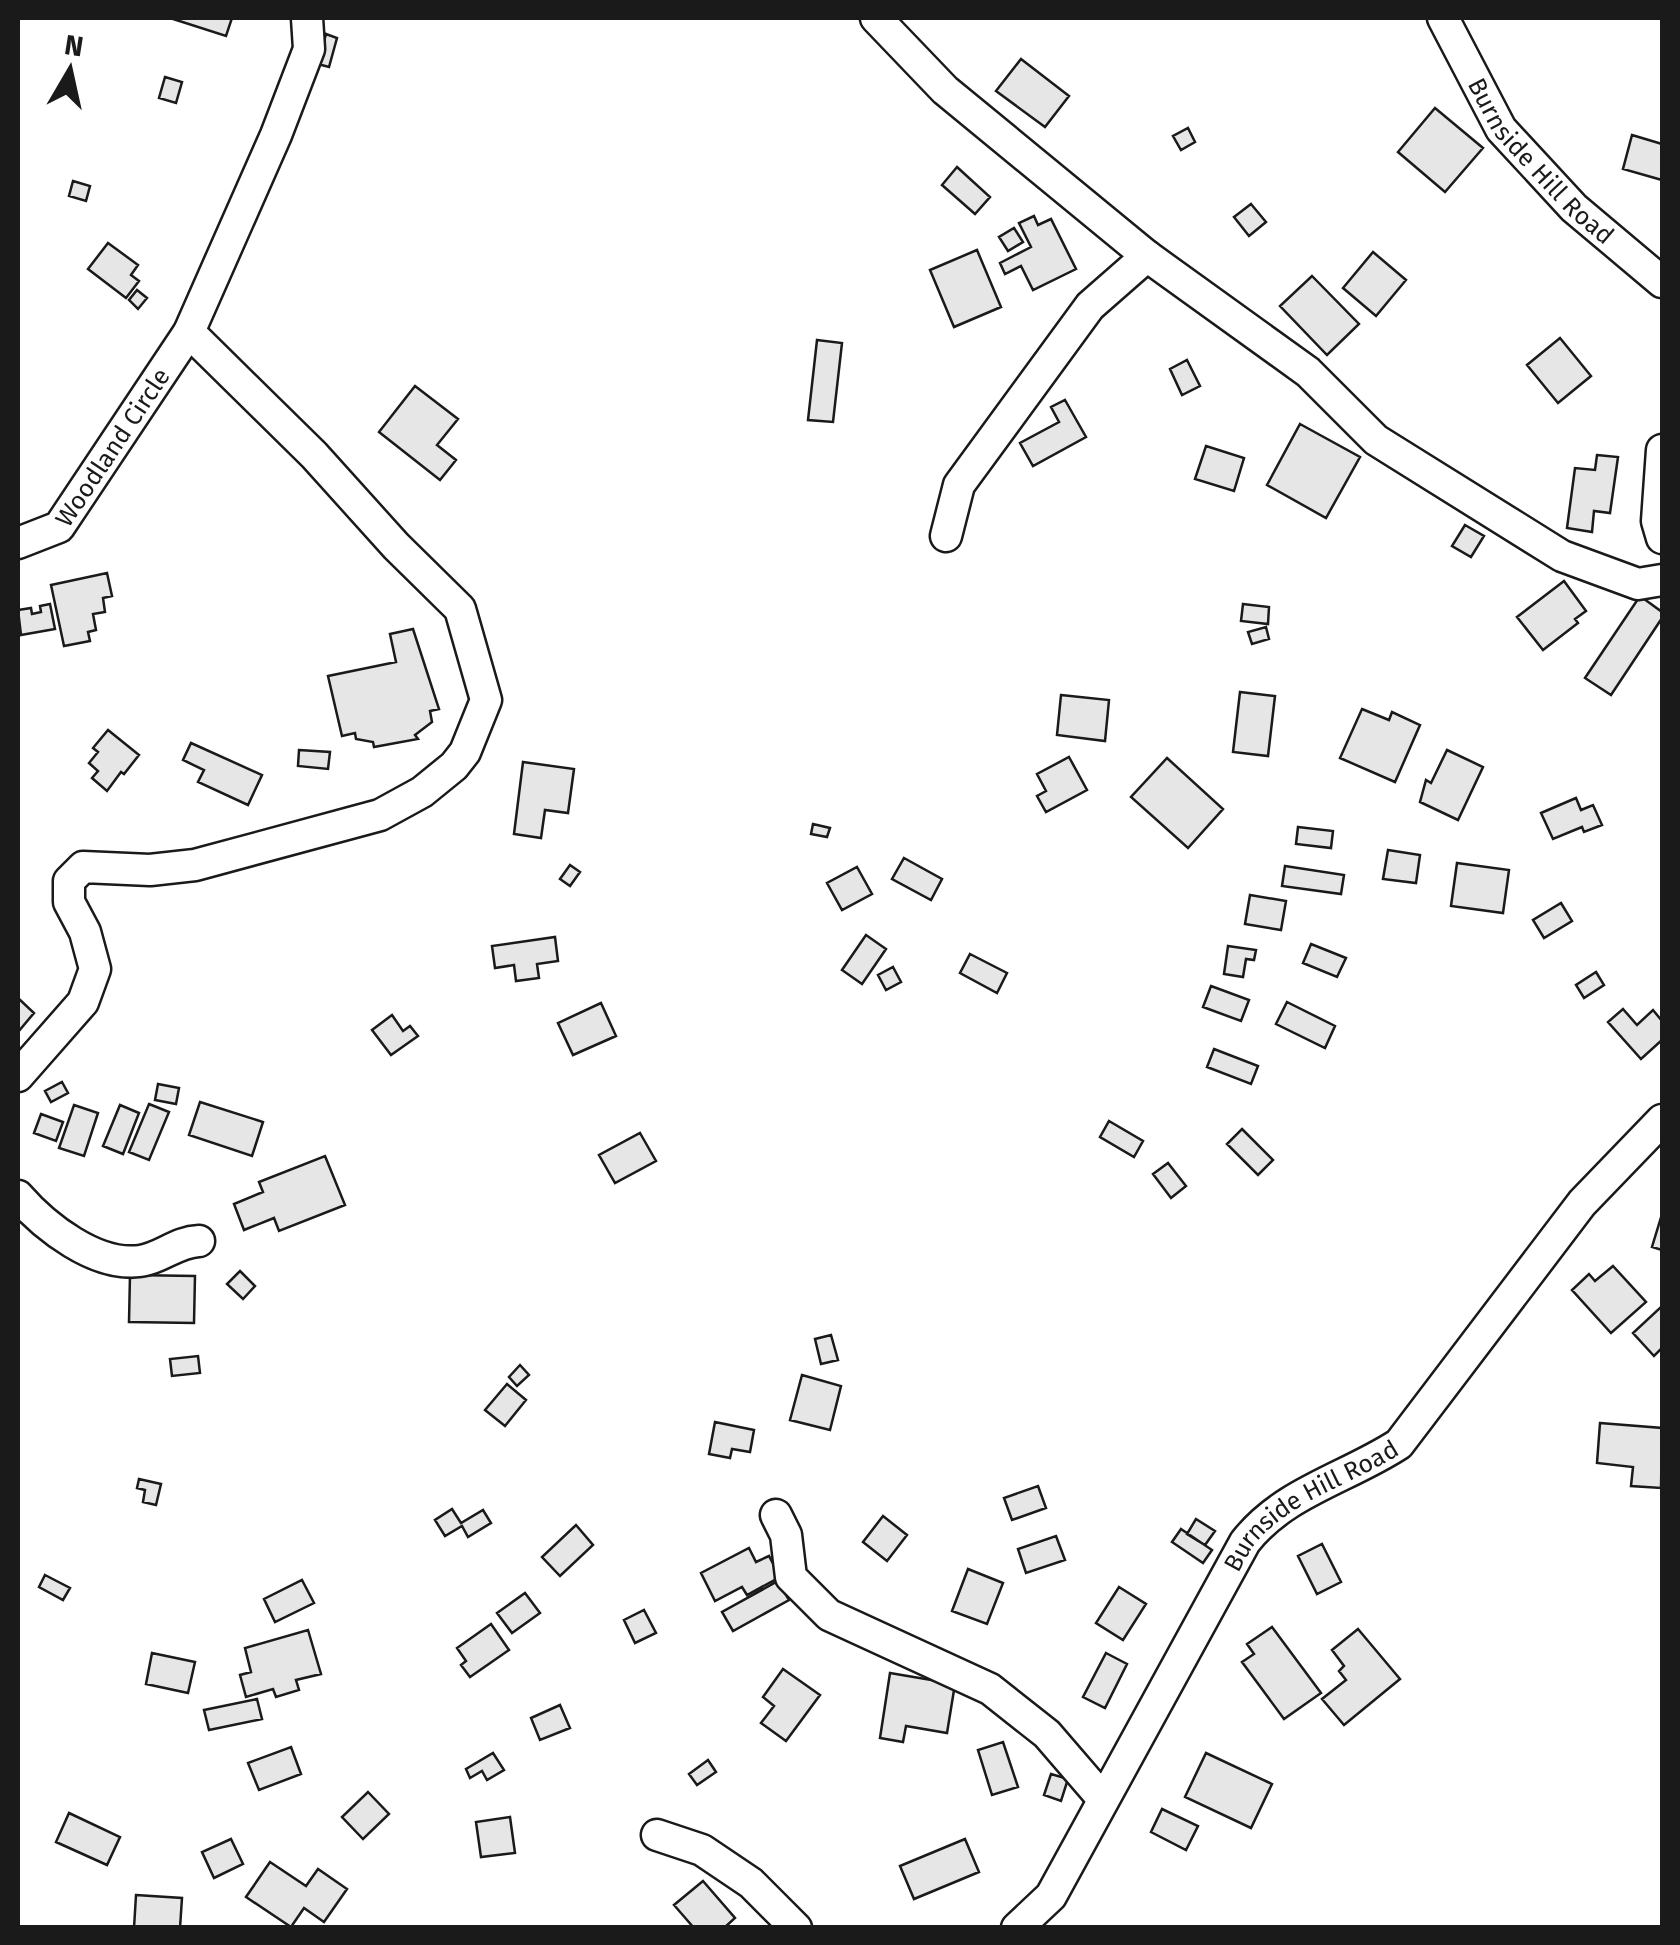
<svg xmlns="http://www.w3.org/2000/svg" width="1680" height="1945" font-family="'Fira Sans',sans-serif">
<rect width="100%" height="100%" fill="#fff"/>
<path fill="#e6e6e6" stroke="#1a1a1a" stroke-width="2.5" d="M170 18H232L226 36Z
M326 34 337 38 329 67 318 64Z
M1021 59 1069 96 1045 127 996 91Z
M165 77 182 82 176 103 159 98Z
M1435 108 1483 148 1445 192 1398 152Z
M1188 128 1195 142 1181 150 1173 136Z
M1632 135 1662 144V180L1623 169Z
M957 167 990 197 975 214 942 185Z
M73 181 90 186 86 201 69 196Z
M1251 204 1266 222 1249 236 1234 217Z
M1034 216 1038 225 1051 219 1076 269 1033 290 1021 266 1005 274 1000 263 1031 247 1019 223Z
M1014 228 1023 242 1008 251 999 237Z
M108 243 138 265 131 275 139 281 126 298 88 269Z
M977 250 1001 307 954 327 930 270Z
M1373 252 1406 280 1376 316 1343 288Z
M1312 276 1359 324 1327 355 1280 306Z
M137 290 147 298 138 309 129 300Z
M1560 338 1591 376 1558 403 1527 365Z
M817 340 842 343 833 422 808 420Z
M1187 360 1200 386 1182 395 1170 369Z
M415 386 458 419 437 445 456 460 440 480 379 432Z
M1065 400 1086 437 1033 466 1020 443 1059 422 1051 407Z
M1300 424 1360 457 1326 518 1267 485Z
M1206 446 1244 458 1234 491 1195 479Z
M1597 455 1618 457 1610 513 1594 511 1592 532 1567 528 1575 468 1595 470Z
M1465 525 1484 536 1471 557 1452 546Z
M107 573 112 596 103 598 105 612 93 614 96 630 88 632 90 641 64 646 51 585Z
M1564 581 1586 611 1575 619 1578 623 1543 650 1517 617Z
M1640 596 1662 612V618L1611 695 1585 678Z
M50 604 55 629 21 635 18 610 31 608 32 614 41 612 40 606Z
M1243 604 1269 607 1268 624 1241 621Z
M1266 627 1269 639 1252 644 1248 632Z
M413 629 439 709 430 711 432 722 415 735 418 739 374 747 373 742 356 739 355 733 342 736 328 676 396 662 390 634Z
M1240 692 1275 696 1268 756 1233 752Z
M1061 695 1109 700 1105 741 1057 735Z
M1362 709 1389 720 1392 712 1420 725 1395 782 1340 758Z
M108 730 139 755 124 774 121 772 107 791 92 778 98 771 89 763 98 752 93 748Z
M191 743 262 775 248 805 198 782 204 770 183 760Z
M299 750 330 752 328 769 298 766Z
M1447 750 1483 767 1458 820 1420 802 1426 780 1431 783Z
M1069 757 1087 790 1046 812 1037 796 1046 791 1037 774Z
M1167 758 1223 809 1188 848 1131 797Z
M523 762 574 769 568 813 545 810 541 838 514 834Z
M1576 798 1581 810 1593 805 1602 825 1584 832 1582 827 1553 839 1541 813Z
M813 824 830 828 827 837 811 834Z
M1298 827 1333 831 1331 848 1296 844Z
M1388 850 1420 855 1416 883 1383 879Z
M904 858 942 879 931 900 892 879Z
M1457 863 1509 870 1503 913 1451 906Z
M570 865 580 872 570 886 560 879Z
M1285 866 1344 875 1341 894 1282 886Z
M857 867 872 894 842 910 827 883Z
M1250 895 1286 901 1281 930 1245 924Z
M1561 903 1572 921 1544 938 1533 920Z
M866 935 886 949 862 984 842 970Z
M555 937 558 961 537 964 539 978 516 981 514 965 495 968 492 946Z
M1311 944 1346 958 1337 977 1303 963Z
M1228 946 1256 950 1254 960 1246 959 1243 977 1224 974Z
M970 954 1007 973 997 993 960 973Z
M893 967 901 982 886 990 878 975Z
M1596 972 1604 985 1584 998 1576 985Z
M1211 986 1249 1000 1241 1021 1203 1007Z
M18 998 34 1013 18 1032Z
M1287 1002 1335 1026 1325 1048 1276 1024Z
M601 1003 616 1036 573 1055 558 1023Z
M1623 1009 1637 1025 1653 1010 1662 1021V1040L1641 1059 1608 1022Z
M392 1015 403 1031 410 1026 418 1036 391 1055 372 1030Z
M1214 1049 1258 1066 1251 1084 1207 1067Z
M62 1082 68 1093 51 1102 45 1091Z
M158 1084 179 1088 176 1104 155 1100Z
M200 1102 263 1122 252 1156 189 1135Z
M149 1104 169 1112 149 1160 129 1152Z
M74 1105 98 1113 84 1156 59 1148Z
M120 1105 139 1113 123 1154 103 1146Z
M41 1114 63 1122 56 1141 34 1133Z
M1109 1121 1143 1141 1134 1157 1100 1137Z
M1242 1129 1273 1160 1258 1175 1227 1144Z
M640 1133 656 1161 615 1183 599 1155Z
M325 1156 345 1205 279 1231 274 1218 244 1230 234 1204 263 1192 259 1182Z
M1168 1163 1186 1186 1171 1198 1153 1174Z
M1662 1214V1250L1652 1247Z
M1613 1266 1646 1302 1611 1333 1572 1290 1589 1274 1595 1281Z
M240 1271 255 1286 243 1299 227 1284Z
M130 1275 195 1276 194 1323 129 1322Z
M1662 1306V1348L1654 1356 1633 1333Z
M831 1335 838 1360 821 1364 815 1339Z
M198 1356 200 1373 172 1376 170 1359Z
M520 1365 529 1375 517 1386 509 1377Z
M802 1375 841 1386 830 1430 790 1420Z
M507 1384 526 1400 505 1426 485 1410Z
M715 1422 754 1430 750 1452 732 1449 730 1458 709 1454Z
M1600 1423 1662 1428 1661 1488 1631 1486 1633 1467 1597 1463Z
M139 1479 161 1484 156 1505 143 1502 145 1490 137 1488Z
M1038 1486 1046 1508 1012 1520 1004 1498Z
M452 1509 461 1523 483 1510 491 1523 468 1537 462 1526 445 1536 435 1520Z
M883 1516 907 1535 887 1561 863 1542Z
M1196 1519 1215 1531 1205 1545 1187 1534Z
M576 1525 593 1545 560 1576 542 1557Z
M1181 1529 1212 1550 1203 1563 1172 1542Z
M1056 1536 1065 1560 1026 1573 1018 1549Z
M1322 1544 1341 1582 1317 1594 1298 1556Z
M749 1548 756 1562 769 1556 780 1577 747 1595 742 1587 715 1601 701 1573Z
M968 1569 1003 1583 987 1624 952 1611Z
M45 1575 70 1588 63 1600 39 1587Z
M302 1580 314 1603 275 1622 264 1599Z
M778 1581 789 1600 733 1631 722 1612Z
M1119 1587 1146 1604 1123 1640 1096 1623Z
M525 1593 540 1613 512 1633 497 1613Z
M644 1610 656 1633 635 1643 624 1620Z
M491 1624 509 1650 470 1677 461 1665 466 1661 457 1648Z
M1272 1627 1321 1693 1284 1719 1242 1662 1254 1654 1247 1644Z
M1358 1629 1400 1679 1344 1725 1322 1699 1346 1680 1339 1671 1344 1666 1332 1650Z
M308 1630 321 1674 296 1680 299 1690 276 1697 273 1689 246 1697 240 1675 251 1672 245 1648Z
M152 1653 195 1662 188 1693 146 1684Z
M1106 1653 1127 1664 1105 1708 1083 1697Z
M783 1669 820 1695 786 1741 761 1723 774 1706 763 1697Z
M890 1673 955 1684 947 1733 906 1726 903 1742 880 1738Z
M257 1699 262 1719 209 1730 204 1710Z
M560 1705 570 1728 540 1740 531 1718Z
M1003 1742 1018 1787 992 1795 978 1750Z
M291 1747 301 1774 259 1790 248 1763Z
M493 1753 504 1770 487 1780 482 1771 470 1778 466 1769Z
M1206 1753 1272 1784 1251 1828 1185 1797Z
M708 1760 716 1772 697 1785 689 1774Z
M1051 1774 1068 1779 1061 1801 1044 1795Z
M368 1792 389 1814 363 1839 342 1817Z
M1162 1809 1198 1826 1186 1850 1151 1832Z
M69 1813 120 1837 107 1865 56 1842Z
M510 1817 515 1853 481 1857 476 1822Z
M231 1839 243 1864 214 1878 202 1852Z
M965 1839 979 1872 914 1899 900 1866Z
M270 1862 306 1886 318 1869 347 1889 324 1922 304 1908 291 1927 246 1897Z
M703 1881 735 1918 724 1928H694L674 1905Z
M136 1895 182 1898 180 1928H134Z"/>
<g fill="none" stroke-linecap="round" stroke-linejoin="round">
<defs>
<g id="minor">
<path d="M876 18 945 90 1147 256 1308 372 1376 440 1562 556 1638 584 1662 580"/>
<path id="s1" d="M1443 18 1501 129 1574 208 1662 282"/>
<path d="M1662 450 1657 521 1662 538"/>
<path d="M946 536 959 485 1090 306 1147 256"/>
<path id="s2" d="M18 543 59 527 189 332 276 135 309 49 307 18"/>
<path d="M18 1076 83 1002 95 969 85 932 69 902V881L83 867 150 870 195 865 380 815 422 792 454 766 465 752 486 700 460 609 396 546 314 455 189 332"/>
<path d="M18 1196C45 1227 96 1267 140 1261 162 1258 176 1242 199 1241"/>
<path d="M776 1515 786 1535 791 1577 829 1615 990 1689 1047 1734 1103 1799"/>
<path d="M657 1835 702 1850 751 1883 796 1928"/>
<path id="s3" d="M1017 1928 1051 1896 1245 1542C1284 1492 1347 1478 1399 1444L1582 1203 1662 1120"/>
</g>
</defs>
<use href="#minor" stroke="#1a1a1a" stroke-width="35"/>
<use href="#minor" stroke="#fff" stroke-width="30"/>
</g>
<g text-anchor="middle" stroke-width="8" stroke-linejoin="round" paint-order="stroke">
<g font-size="25" fill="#1a1a1a" stroke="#fff">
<text dy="9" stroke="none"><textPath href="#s1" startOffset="175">Burnside Hill Road</textPath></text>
<text dy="9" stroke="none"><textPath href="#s2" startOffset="140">Woodland Circle</textPath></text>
<text dy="9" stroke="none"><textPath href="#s3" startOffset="525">Burnside Hill Road</textPath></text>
</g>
</g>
<rect width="1680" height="1945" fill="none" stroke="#1a1a1a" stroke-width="40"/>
<g transform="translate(70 70) rotate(9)" stroke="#ffffff" stroke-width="8" paint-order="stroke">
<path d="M0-8L18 38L0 25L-18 38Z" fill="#1a1a1a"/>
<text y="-15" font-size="28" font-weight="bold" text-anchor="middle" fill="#1a1a1a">N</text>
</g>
</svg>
